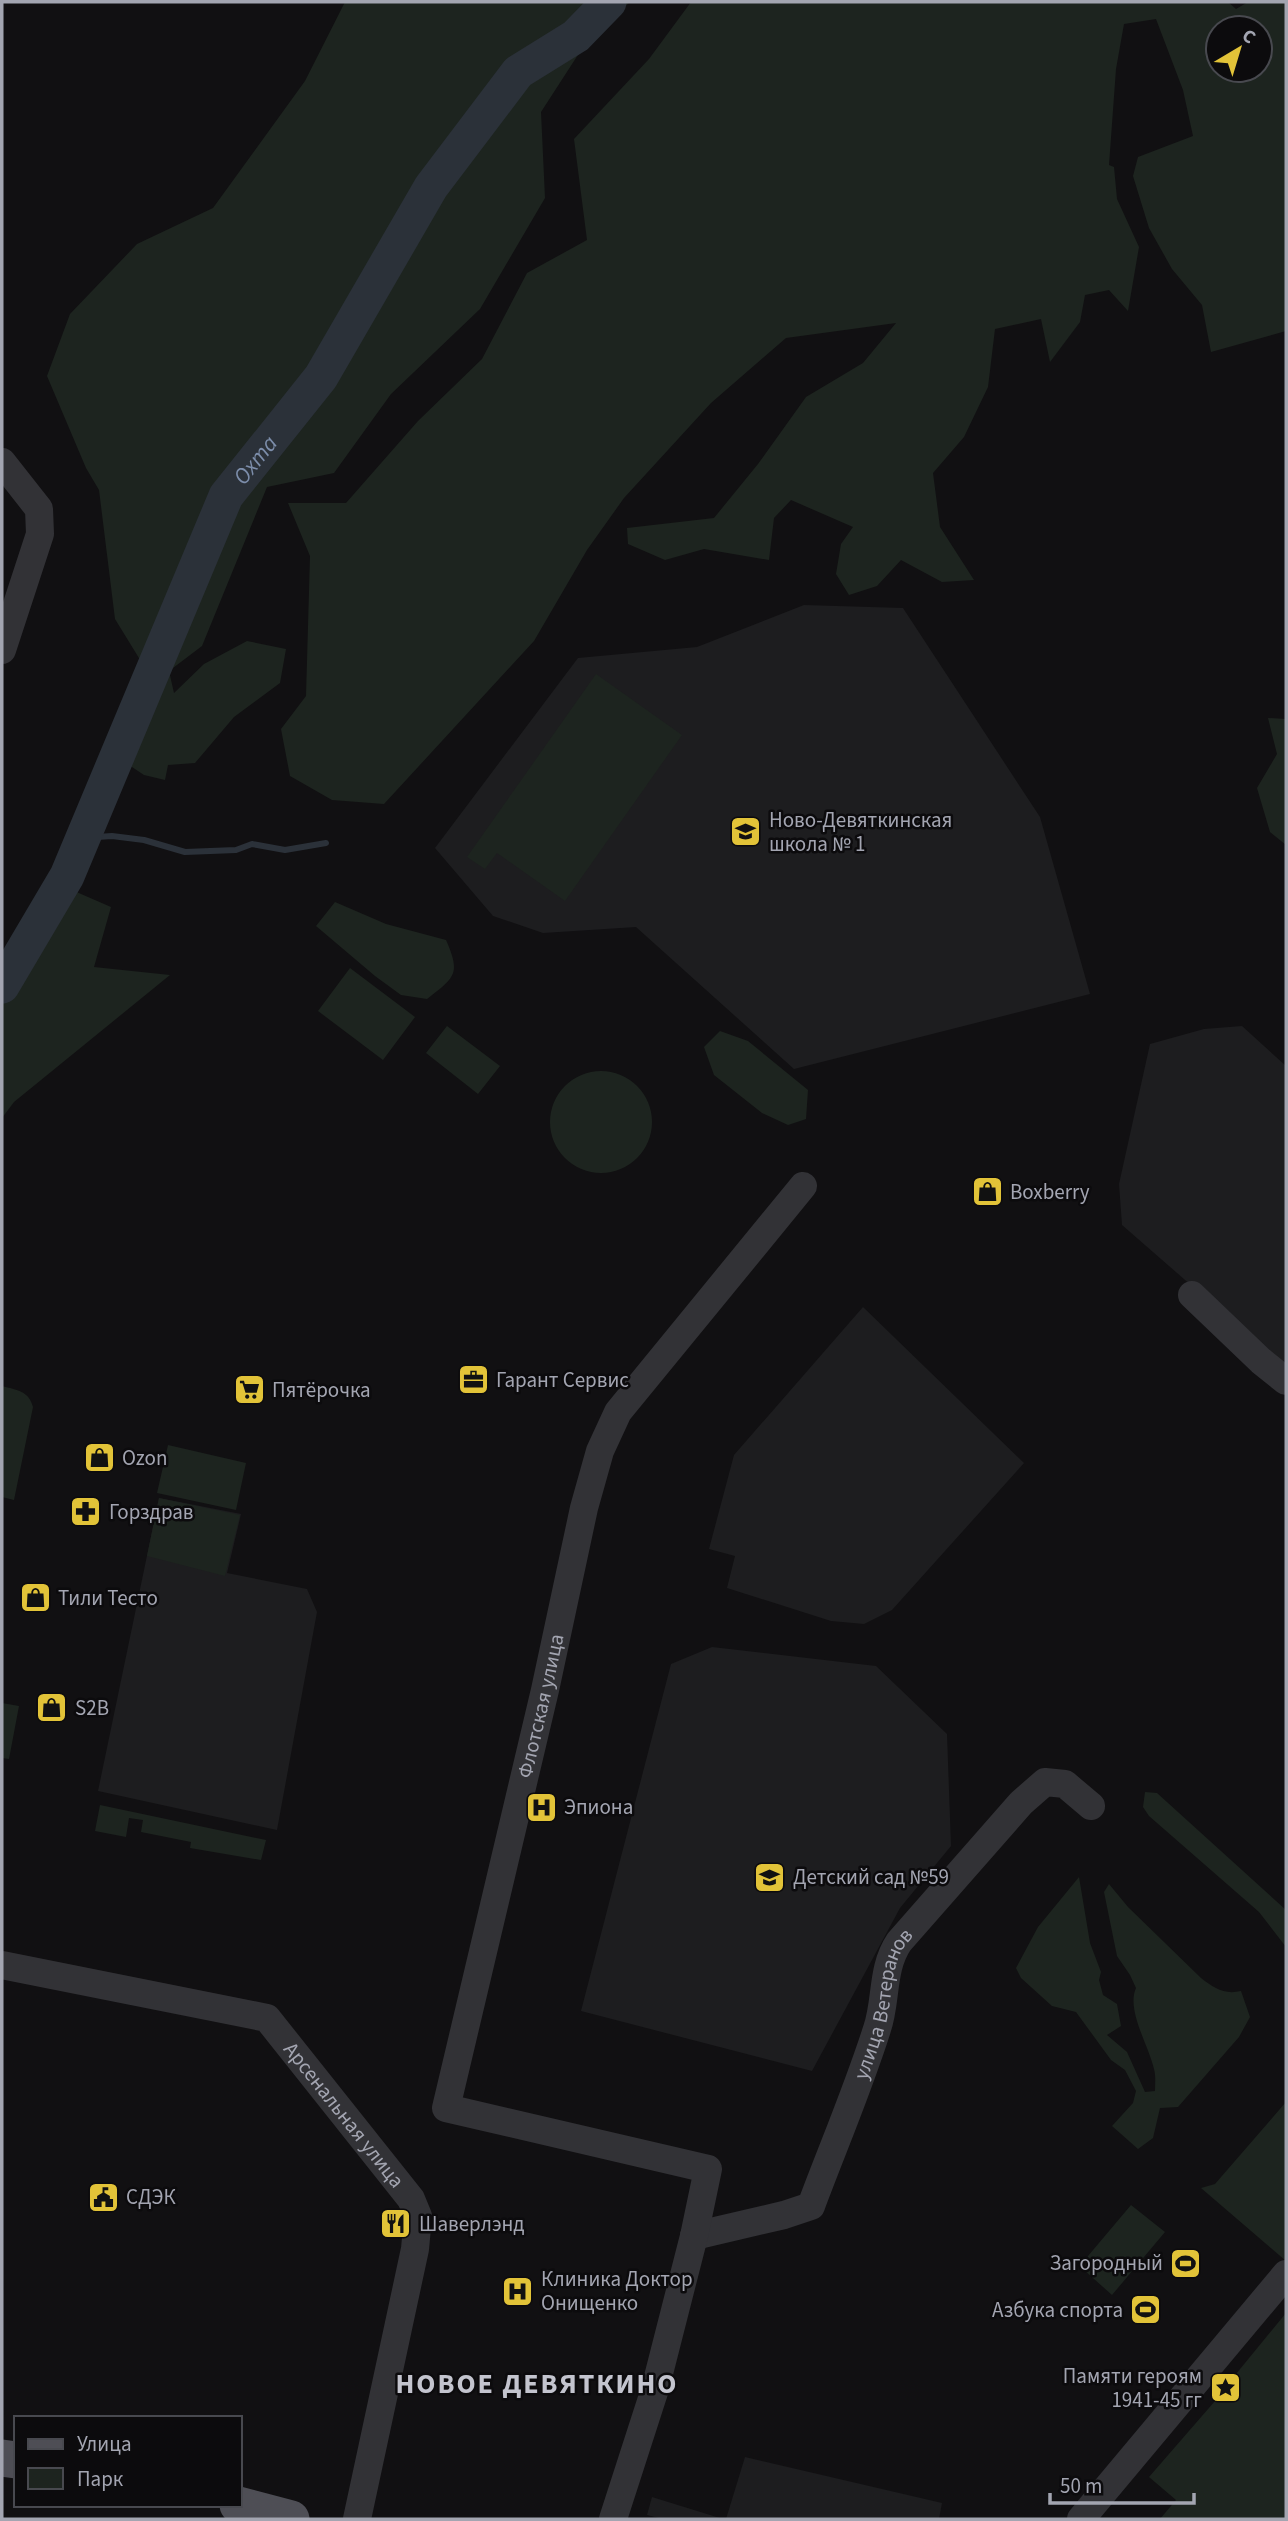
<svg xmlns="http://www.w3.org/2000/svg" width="1288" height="2521" font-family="'Source Sans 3',sans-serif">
<rect width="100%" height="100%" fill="#111012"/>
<path fill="#1d1d1f" d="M804 605 903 608 1040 817 1090 994 794 1069 636 927 543 933 493 916 435 848 578 658 697 647Z
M1242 1026 1286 1066V1368L1122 1225 1119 1184 1150 1044 1204 1029Z
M863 1307 1024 1463 892 1610 864 1624 831 1621 727 1588 735 1556 709 1549 734 1455Z
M159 1498 241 1514 227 1573 307 1589 317 1612 277 1830 98 1791Z
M712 1647 876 1666 947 1734 951 1846 900 1908 812 2071 581 2011 671 1664Z
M745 2457 942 2503 939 2519H726Z
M652 2497 723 2519H663L647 2515Z"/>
<path fill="#1d241f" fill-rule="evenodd" d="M345 2H630L585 44 541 112 545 198 480 309 391 394 334 473 267 487 202 646 169 671 174 693 204 664 247 641 286 649 280 683 234 717 195 763 168 765 165 780 144 775 123 761 150 676 115 619 99 490 86 468 47 376 70 314 137 244 213 208 305 81Z
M691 2H1228L1236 9 1248 2H1286V331L1211 352 1202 305 1172 269 1149 228 1133 176 1138 157 1193 136 1183 90 1156 19 1124 24 1116 69 1109 165 1114 167 1117 199 1139 247 1128 311 1109 290 1085 295 1080 322 1050 362 1041 319 995 329 988 387 964 437 933 473 940 527 974 580 942 582 901 560 877 586 849 595 836 574 841 544 853 527 791 500 774 518 769 560 704 549 665 560 628 544 627 528 714 518 758 464 806 397 863 363 896 323 786 338 711 403 624 498 587 550 534 641 384 804 332 800 290 776 281 729 306 696 310 556 288 503H346L418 421 482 359 527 273 587 240 574 139 649 59ZM1218 28H1260V70H1218Z
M596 674 682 735 565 901 497 853 485 869 467 857Z
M1268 718 1286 719V845L1270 832 1257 788 1277 754Z
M65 887 111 907 94 967 170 975 14 1102 2 1118V1003Z
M335 902 386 924 446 940C461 974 455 977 427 999L401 995 375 976 316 926Z
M350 968 415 1017 383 1060 318 1011Z
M447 1026 500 1066 478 1094 426 1053Z
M720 1031 748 1041 808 1090 806 1119 788 1125 762 1113 714 1075 704 1047Z
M550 1122a51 51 0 1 1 102 0a51 51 0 1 1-102 0Z
M2 1386C17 1390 29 1391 33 1407L14 1500 2 1497Z
M168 1445 246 1463 236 1510 157 1493Z
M159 1498 240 1515 225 1576 147 1556Z
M2 1703 19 1706 9 1759 2 1758Z
M1145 1792 1157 1793 1286 1910V1947L1259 1912 1149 1816 1143 1807Z
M100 1805 266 1840 261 1860 190 1848 191 1842 141 1832 143 1820 129 1818 126 1837 95 1831Z
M1079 1877 1090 1943 1101 1972 1099 1980 1103 1995 1117 2004 1121 2026 1107 2035 1127 2052 1145 2092 1155 2091C1155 2084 1156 2076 1154 2069 1149 2046 1126 2010 1136 1988L1130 1975 1117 1956 1104 1892 1109 1884 1128 1907 1201 1978C1214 1988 1224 1995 1241 1991L1250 2017 1239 2037 1178 2107 1160 2108 1153 2138 1138 2149 1112 2126 1133 2103 1136 2091 1125 2070 1111 2060 1076 2012 1052 2006 1021 1978 1016 1968 1038 1927Z
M1286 2102V2261L1201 2188 1215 2184Z
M1131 2205 1165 2232 1112 2295 1084 2270 1088 2256Z
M1286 2313V2519H1160L1176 2500 1149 2477 1215 2401 1232 2397 1236 2374Z"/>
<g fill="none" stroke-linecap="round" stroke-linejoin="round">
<path stroke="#2b3139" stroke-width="6" d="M82 838 112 836 144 840 185 852 236 850 252 844 285 850 326 843"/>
<path stroke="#2b3139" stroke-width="35" id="s1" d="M2 986 67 876 226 496 321 377 431 187 518 72 576 36 609 2"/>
<g stroke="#323236" stroke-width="28">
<path d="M2 462 39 509 40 534 2 650"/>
<path d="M1192 1295 1261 1361 1286 1381"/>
<path id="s2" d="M2 1965 267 2018 411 2199 418 2216 415 2249 357 2519"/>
<path id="s3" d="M694 2236 784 2215 811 2206C833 2147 858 2089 877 2029 887 2000 881 1969 899 1942L1021 1803 1045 1782 1065 1784 1091 1806"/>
<path id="s4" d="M613 2519 655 2389 694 2236 708 2169 446 2108 545 1690 584 1508 600 1451 618 1412 803 1186"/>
<path d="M1081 2519 1286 2274"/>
</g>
<path stroke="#4e4e55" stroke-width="37" d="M2 2458 16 2460
M238 2505 291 2519"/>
</g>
<defs>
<symbol id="school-square" viewBox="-11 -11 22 22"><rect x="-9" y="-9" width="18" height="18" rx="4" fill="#e2c338" stroke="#0c0b0d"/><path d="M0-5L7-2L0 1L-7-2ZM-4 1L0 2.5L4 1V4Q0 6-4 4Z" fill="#111"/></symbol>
<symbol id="shop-square" viewBox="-11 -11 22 22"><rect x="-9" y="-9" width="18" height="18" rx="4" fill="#e2c338" stroke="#0c0b0d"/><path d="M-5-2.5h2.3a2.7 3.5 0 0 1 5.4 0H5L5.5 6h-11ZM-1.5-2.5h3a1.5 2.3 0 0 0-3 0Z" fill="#111"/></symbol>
<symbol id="office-square" viewBox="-11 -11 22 22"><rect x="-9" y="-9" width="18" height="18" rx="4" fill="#e2c338" stroke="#0c0b0d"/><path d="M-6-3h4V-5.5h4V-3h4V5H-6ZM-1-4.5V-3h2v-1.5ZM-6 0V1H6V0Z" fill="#111"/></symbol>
<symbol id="supermarket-square" viewBox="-11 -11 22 22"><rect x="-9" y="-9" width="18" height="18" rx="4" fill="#e2c338" stroke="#0c0b0d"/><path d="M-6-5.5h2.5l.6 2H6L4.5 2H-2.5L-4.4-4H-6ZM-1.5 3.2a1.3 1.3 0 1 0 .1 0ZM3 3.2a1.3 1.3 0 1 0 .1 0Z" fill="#111"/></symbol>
<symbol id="pharmacy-square" viewBox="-11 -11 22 22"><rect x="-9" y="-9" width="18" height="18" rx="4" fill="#e2c338" stroke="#0c0b0d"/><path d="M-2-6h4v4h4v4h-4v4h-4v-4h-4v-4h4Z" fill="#111"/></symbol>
<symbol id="hospital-square" viewBox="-11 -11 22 22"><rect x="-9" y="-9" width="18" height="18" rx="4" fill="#e2c338" stroke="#0c0b0d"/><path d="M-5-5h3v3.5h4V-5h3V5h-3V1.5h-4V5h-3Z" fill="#111"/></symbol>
<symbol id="civic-square" viewBox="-11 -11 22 22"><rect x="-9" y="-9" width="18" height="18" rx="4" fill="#e2c338" stroke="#0c0b0d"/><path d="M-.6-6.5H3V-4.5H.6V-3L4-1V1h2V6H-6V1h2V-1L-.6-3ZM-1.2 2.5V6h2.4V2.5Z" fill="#111"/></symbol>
<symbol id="restaurant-square" viewBox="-11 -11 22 22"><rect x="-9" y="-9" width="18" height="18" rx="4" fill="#e2c338" stroke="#0c0b0d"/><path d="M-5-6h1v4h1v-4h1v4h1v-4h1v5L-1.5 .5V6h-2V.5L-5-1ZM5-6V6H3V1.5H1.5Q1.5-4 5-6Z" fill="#111"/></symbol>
<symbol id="stadium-square" viewBox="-11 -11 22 22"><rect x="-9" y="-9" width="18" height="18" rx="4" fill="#e2c338" stroke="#0c0b0d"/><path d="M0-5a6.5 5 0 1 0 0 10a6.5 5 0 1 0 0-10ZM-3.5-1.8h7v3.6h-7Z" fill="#111"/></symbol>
<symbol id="sight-square" viewBox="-11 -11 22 22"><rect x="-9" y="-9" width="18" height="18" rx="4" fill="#e2c338" stroke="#0c0b0d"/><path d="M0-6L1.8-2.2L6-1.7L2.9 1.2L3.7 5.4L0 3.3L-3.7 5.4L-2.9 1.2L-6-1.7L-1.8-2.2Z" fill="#111"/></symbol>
</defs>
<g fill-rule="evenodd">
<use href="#school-square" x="728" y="814" width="35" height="35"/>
<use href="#shop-square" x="970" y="1174" width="35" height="35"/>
<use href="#office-square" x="456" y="1362" width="35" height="35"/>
<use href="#supermarket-square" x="232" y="1372" width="35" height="35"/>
<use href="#shop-square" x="82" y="1440" width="35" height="35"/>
<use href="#pharmacy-square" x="68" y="1494" width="35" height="35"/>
<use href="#shop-square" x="18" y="1580" width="35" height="35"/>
<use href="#shop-square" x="34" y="1690" width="35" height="35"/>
<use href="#hospital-square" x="524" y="1790" width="35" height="35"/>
<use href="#school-square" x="752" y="1860" width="35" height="35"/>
<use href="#civic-square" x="86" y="2180" width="35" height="35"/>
<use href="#restaurant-square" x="378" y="2206" width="35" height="35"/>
<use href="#stadium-square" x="1168" y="2246" width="35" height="35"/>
<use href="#hospital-square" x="500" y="2274" width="35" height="35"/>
<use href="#stadium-square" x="1128" y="2292" width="35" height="35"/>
<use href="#sight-square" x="1208" y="2370" width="35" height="35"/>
</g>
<g text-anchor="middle" stroke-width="5" stroke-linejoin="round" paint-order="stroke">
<g font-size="21" fill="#a3a5b1" stroke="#0c0b0d" text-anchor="start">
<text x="769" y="827">Ново-Девяткинская<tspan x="769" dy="24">школа № 1</tspan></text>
<text x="1010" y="1199">Boxberry</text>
<text x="496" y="1387">Гарант Сервис</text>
<text x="272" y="1397">Пятёрочка</text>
<text x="122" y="1465">Ozon</text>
<text x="109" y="1519">Горздрав</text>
<text x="58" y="1605">Тили Тесто</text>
<text x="75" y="1715">S2B</text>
<text x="564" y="1814">Эпиона</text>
<text x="793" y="1884">Детский сад №59</text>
<text x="126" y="2204">СДЭК</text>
<text x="419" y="2231">Шаверлэнд</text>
<text x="1163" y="2270" text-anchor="end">Загородный</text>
<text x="541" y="2286">Клиника Доктор<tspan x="541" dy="24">Онищенко</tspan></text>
<text x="1123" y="2317" text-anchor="end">Азбука спорта</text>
<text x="1202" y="2383" text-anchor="end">Памяти героям<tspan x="1202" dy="24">1941-45 гг</tspan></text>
</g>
<g font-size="21" fill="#a3a5b1" stroke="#0c0b0d">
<text dy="7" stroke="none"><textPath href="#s4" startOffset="1045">Флотская улица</textPath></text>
<text dy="7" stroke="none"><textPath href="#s3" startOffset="336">улица Ветеранов</textPath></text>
<text dy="7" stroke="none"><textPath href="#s2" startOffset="394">Арсенальная улица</textPath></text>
</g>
<g font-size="23" font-style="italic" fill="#7c8daa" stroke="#0c0b0d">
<text dy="8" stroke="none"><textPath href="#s1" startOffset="586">Охта</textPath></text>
</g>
<g font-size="28" font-weight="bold" letter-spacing="2" fill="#c3c4ce" stroke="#0c0b0d">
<text x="537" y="2393">НОВОЕ ДЕВЯТКИНО</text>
</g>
</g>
<rect width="1288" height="2521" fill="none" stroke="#a3a5b1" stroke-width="7"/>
<rect x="14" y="2416" width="228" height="91" fill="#0c0b0d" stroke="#48494f" stroke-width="2"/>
<rect x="28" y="2439" width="35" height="10" fill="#4e4e55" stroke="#48494f" stroke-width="2"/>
<text x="77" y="2451" font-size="21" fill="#a3a5b1">Улица</text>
<rect x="28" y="2468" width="35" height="21" fill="#1d241f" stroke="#48494f" stroke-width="2"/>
<text x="77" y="2486" font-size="21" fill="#a3a5b1">Парк</text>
<g transform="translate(1239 49) rotate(38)"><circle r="33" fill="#0c0b0d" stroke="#48494f" stroke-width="2"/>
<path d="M0-5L12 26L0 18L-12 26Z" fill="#e2c338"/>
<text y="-10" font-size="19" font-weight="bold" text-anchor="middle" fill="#a3a5b1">С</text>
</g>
<path d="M1050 2493v10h144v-10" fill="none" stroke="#a3a5b1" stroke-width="3.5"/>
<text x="1060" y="2493" font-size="21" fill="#a3a5b1" stroke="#0c0b0d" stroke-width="5" paint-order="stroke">50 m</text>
</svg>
